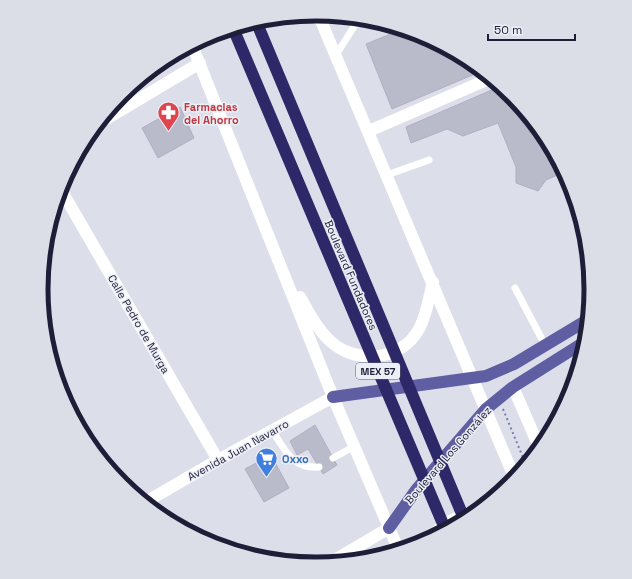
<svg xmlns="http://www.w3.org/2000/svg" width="632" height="579" font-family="'Space Grotesk',sans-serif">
<rect width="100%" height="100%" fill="#dcdeea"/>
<path fill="#b9bbca" stroke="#afb1c3" d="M403 29 422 35 469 61 482 71 392 109 366 44Z
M175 54 179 60 127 90 163 60Z
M501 86 511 95 545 137 564 172 546 180 538 191 516 183V167L498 123 463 136 447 129 411 143 406 127Z
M180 107 194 138 158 158 142 128Z
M315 425 337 465 323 474 308 449 297 455 290 441Z
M271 455 289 488 264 502 245 469Z"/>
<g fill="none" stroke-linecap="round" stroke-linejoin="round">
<path stroke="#7b7caf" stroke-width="2" stroke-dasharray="2 3" stroke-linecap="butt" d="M503 409 526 465"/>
<path stroke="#fff" stroke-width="7" d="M336 55 355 25 368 19
M387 175 429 160
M515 288 545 345
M272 430C285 450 292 469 319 467
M333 458 355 446"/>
<path stroke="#fff" stroke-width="12" d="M96 125 200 63
M369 131 491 78
M60 188 218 460
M513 387 540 449"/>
<path stroke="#fff" stroke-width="12" d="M318 14 515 479
M192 45 333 397 399 551
M300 297C308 311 316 327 327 338 353 366 403 362 420 327 427 313 429 297 433 282
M144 503 218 460 333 397
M432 538C441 522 458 516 475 513
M328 564 389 528"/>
<path stroke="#5f5ea2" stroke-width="12" d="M333 397 486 376 514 364 589 319
M389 528 416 490 486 409 513 387 586 341"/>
<path stroke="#2d2867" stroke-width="12" d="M256 21 465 521
M233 28 446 531"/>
</g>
<defs>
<symbol id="pharmacy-pin" viewBox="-11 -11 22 30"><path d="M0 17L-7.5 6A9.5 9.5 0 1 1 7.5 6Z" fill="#e0444e" stroke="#edeff6"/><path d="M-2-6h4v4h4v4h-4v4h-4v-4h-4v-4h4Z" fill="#fff"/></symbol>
<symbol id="supermarket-pin" viewBox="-11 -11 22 30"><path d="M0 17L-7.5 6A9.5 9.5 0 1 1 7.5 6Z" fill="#3f7fe0" stroke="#edeff6"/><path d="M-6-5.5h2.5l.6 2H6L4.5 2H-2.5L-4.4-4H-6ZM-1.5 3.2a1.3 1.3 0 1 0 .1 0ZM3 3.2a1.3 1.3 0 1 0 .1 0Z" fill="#fff"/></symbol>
</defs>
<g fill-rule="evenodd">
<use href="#pharmacy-pin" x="156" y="100" width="25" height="34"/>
<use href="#supermarket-pin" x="254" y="446" width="25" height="34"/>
</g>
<g text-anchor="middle" stroke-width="3" stroke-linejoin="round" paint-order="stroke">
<rect fill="#edeff6" stroke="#5c5d72" stroke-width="1" x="356" y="363" width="44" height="16" rx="3"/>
<g font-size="10" font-weight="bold" fill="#1e1e39">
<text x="378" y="375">MEX 57</text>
</g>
<g font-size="11" font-weight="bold" fill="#be3a42" stroke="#edeff6" text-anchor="start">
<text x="184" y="111">Farmacias<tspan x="184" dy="13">del Ahorro</tspan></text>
</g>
<g font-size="11" fill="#1e1e39" stroke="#edeff6">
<text transform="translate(351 275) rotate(67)" y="4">Boulevard Fundadores</text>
<text transform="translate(139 324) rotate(60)" y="4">Calle Pedro de Murga</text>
<text transform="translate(238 450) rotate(-29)" y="4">Avenida Juan Navarro</text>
<text transform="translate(448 455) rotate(-49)" y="4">Boulevard Los González</text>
</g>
<g font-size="11" font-weight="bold" fill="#366cbe" stroke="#edeff6" text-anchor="start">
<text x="282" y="463">Oxxo</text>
</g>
</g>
<path d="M0 0H632V579H0ZM48 289a268 268 0 1 1 536 0a268 268 0 1 1-536 0Z" fill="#dcdee7" fill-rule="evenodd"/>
<path fill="none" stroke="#1e1e39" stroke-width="5" d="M48 289a268 268 0 1 1 536 0a268 268 0 1 1-536 0Z"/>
<path d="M488 34v6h87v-6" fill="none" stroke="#1e1e39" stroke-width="2"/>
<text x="494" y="34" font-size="12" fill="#1e1e39" stroke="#edeff6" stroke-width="3" paint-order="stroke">50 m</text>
</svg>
